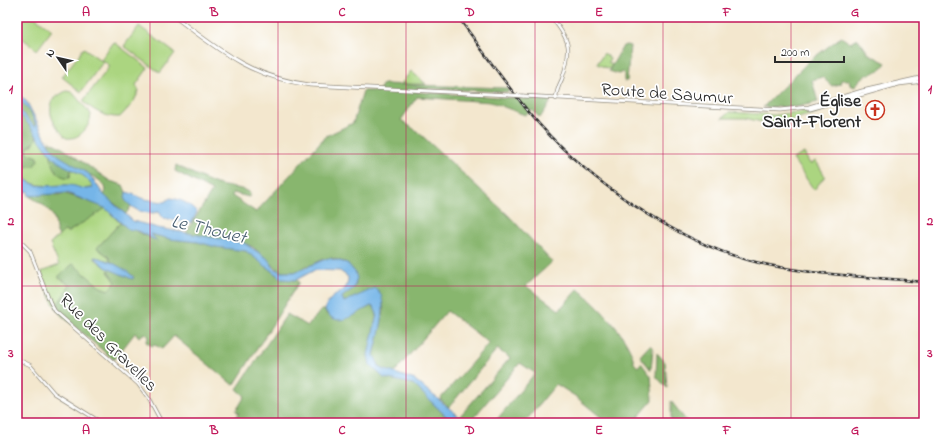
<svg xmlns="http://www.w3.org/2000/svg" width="941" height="440" font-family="'Indie Flower',sans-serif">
<rect width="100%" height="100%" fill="#fff"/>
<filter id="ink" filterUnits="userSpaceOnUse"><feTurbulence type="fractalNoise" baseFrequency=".025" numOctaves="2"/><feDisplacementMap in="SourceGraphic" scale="8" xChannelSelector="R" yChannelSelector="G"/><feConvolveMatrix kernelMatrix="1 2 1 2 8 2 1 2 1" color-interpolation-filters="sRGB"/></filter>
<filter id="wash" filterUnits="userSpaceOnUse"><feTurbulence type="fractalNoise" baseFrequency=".012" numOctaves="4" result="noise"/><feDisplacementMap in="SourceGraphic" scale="16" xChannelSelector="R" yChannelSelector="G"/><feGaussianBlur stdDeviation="0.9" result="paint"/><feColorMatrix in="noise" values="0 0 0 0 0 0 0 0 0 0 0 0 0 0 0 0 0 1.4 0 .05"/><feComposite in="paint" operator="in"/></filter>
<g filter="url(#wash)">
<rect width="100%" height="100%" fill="#f3e7ce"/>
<path fill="#abd580" stroke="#6b8056" d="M17 17H35L52 30 37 50 17 34Z
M139 26 175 53 160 73 124 46Z
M114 42 148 68 136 85 139 91 133 103 120 117C106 118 92 110 83 101L110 66 101 59Z
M84 48 103 62 81 92 62 77Z
M604 53 610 58 608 62 612 65 609 69 597 64Z
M411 71 426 84H401Z
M66 91 72 92 91 114C90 127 80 140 66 138 56 126 45 115 54 98Z
M819 109V112L788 121 770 124 745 118H722L730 112 775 115Z
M37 136 50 151 56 169 70 177 71 169 88 178 93 187 84 189 66 185 56 186 39 185 28 182 19 172 38 157 27 153V148L33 145Z
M804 153 810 164 816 161 825 176 814 190 793 159Z
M105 208 120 223 97 248 108 256 111 262 96 257V260L107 268 110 269 108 272 116 282 109 290 100 287 73 264 58 277 70 285 56 307 52 301 41 272 59 265 50 244 64 231 68 232Z"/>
<path fill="#88b66e" stroke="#5a704c" d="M841 37 850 43 858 39 869 54 886 63C875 78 865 69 855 87L850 85 849 80H841L840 84 832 86 822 77 812 80 818 102 796 107H763L808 62Z
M626 45 630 46 627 81H624V73L622 72 619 74 609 71 623 46Z
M383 84 507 88 509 92 416 88V92L549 100 550 103 540 118 532 110 525 115 491 102 417 97 401 120 418 132 508 215 552 262 526 286 559 310 578 289C597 305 631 338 634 363L638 367 641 363 651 376 653 400 633 423H608L575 396 556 384 524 423H494L535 373 520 363 469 423H467L460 416 510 358 497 349 449 407 440 399 489 343 447 311 394 373 381 368 374 356 384 310 380 293 371 290 347 302 342 300V297L356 285 355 272 347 263 332 258 323 259 312 265 306 266 295 272H281L253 247 244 243 186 233 212 191 175 171 176 165C188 171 201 178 214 183 225 188 240 186 250 193L249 197 233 193 232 196 256 212 326 136 353 123 363 91H378Z
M17 97C31 109 38 123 36 141L27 148V153L38 157V160L34 166H28L19 172 17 169Z
M49 141 61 147 110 181 123 185 126 192 127 202 131 206 126 214 114 203 68 232 64 231 59 236C55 230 56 227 55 221 52 209 39 202 29 196L38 194 62 195 63 193 93 203C96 201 101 198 104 195 114 182 79 169 71 169L70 177C53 180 50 155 49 141Z
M120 223 157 241 150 234 170 239 198 242 216 247 246 251 282 279 296 280 299 282 235 384 233 385 174 336 162 349 155 345 152 346 146 342 149 337 145 333 139 337 135 333 114 360 61 315 56 307 70 285 58 277 73 264 100 287 108 290 116 282 108 271 110 269 132 279 133 278V276L111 262 108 256 97 248Z
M371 306 374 307 377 314 368 355 370 365 384 378 413 384 453 423H248L235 419 239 413 236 411 245 396 237 389 287 314 308 326 321 310H325L327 315 365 309Z
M650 345 653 348 651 370 640 356Z
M657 353 665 362 667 388 656 376Z
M671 401 688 423H671Z"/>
<path fill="#74b5e8" stroke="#50708a" d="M17 93 27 102 49 145 58 155 89 174 104 195 133 221 158 228 244 243 267 258 274 268 281 272H295L328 258 347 263 355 272 357 278 354 288 342 297 344 302 375 288C392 298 377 340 374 355L380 368 415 380 467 423H453L413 384 384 378 370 365 368 355 377 314 374 307 371 306C356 313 337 331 325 310 330 289 348 298 348 277L340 271 315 270 296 280 282 279 246 251 216 247 198 242 170 239 151 234 158 242 139 231 128 229 105 208 67 193 29 196 28 191 25 192 17 183V169C20 173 24 179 28 181 42 191 60 182 75 186 82 188 87 191 93 187 85 171 66 170 54 158 40 143 32 126 17 111V107L35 127 36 124 30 111 17 97Z
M126 192C132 193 134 195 139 197 141 199 162 202 165 202L170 198C181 199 190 204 197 212L192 222 188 223 163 218 159 212C145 215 134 211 125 200Z
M94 257C103 257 129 270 134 278L132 279 107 268Z"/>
</g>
<g filter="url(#ink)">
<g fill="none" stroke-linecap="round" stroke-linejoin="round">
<defs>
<path id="minor" d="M551 17C571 41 572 49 562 79 559 85 556 92 556 99
M17 238 30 251 50 302 55 311 138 384 149 399 162 423
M17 359 30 365 54 393 102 423"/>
<path id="major" d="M175 17C221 52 251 77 310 85L509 95
M523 96 780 110 809 107 862 91 924 77
M810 109 899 84 924 81"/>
</defs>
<use href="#minor" stroke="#8f897c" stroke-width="4"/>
<use href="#major" stroke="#8f897c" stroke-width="4.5"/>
<use href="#minor" stroke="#fff" stroke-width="2.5"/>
<use href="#major" stroke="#fff" stroke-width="3"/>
<defs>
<path id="rail" d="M458 17C485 53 510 92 540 125 591 182 673 239 748 260 801 275 868 276 924 282"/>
</defs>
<use href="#rail" stroke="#2b2b2b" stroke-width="2.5"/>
<use href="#rail" stroke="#fff" stroke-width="1" stroke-dasharray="3" stroke-linecap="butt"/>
<defs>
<path id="major-bridge" d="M509 95 523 96"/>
</defs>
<use href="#major-bridge" stroke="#8f897c" stroke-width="4.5" stroke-linecap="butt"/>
<use href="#major-bridge" stroke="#fff" stroke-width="3"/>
</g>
</g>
<path fill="none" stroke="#c2185b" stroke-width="1" stroke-opacity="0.55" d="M150 17V423M278 17V423M406 17V423M535 17V423M663 17V423M791 17V423M17 154H924M17 286H924"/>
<defs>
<symbol id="church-ring" viewBox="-11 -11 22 22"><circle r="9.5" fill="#fff" stroke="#c8321e" stroke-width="1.5"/><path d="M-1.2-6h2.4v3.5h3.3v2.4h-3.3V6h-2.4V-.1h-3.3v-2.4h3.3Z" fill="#c8321e"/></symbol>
</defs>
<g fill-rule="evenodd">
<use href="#church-ring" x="864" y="99" width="22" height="22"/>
</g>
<g text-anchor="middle" stroke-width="3.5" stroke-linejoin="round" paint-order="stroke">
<g font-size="18" fill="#2b2b2b" stroke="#fff">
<text transform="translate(667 93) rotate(4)" y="6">Route de Saumur</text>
<text transform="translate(109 342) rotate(45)" y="6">Rue des Gravelles</text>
</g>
<g font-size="18" font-weight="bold" fill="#2b2b2b" stroke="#fff" text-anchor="end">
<text x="861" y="106">Église<tspan x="861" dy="21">Saint-Florent</tspan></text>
</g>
<g font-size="19" font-style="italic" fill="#455b6d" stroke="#fff">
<text transform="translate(209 228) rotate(13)" y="7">Le Thouet</text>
</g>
</g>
<rect width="941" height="440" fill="none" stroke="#fff" stroke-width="44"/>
<g transform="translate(58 58) rotate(304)" stroke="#ffffff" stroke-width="3" paint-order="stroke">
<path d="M0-3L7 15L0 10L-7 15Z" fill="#2b2b2b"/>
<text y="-6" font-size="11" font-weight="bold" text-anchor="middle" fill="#2b2b2b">N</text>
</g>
<path d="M775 56v6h69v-6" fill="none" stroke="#2b2b2b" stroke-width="2"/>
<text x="781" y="56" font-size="12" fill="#2b2b2b" stroke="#ffffff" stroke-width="3" paint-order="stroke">200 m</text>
<rect x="22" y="22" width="897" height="396" fill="none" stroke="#c2185b" stroke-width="1.5"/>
<g font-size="13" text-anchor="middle" font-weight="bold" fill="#c2185b">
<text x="86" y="16">A</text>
<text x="214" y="16">B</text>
<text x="342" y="16">C</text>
<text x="470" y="16">D</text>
<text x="599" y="16">E</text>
<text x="727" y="16">F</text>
<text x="855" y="16">G</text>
<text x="11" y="93">1</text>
<text x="930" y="93">1</text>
<text x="11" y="225">2</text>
<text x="930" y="225">2</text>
<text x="11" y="357">3</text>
<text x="930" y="357">3</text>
<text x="86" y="434">A</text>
<text x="214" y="434">B</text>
<text x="342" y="434">C</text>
<text x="470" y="434">D</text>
<text x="599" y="434">E</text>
<text x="727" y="434">F</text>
<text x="855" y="434">G</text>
</g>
</svg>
